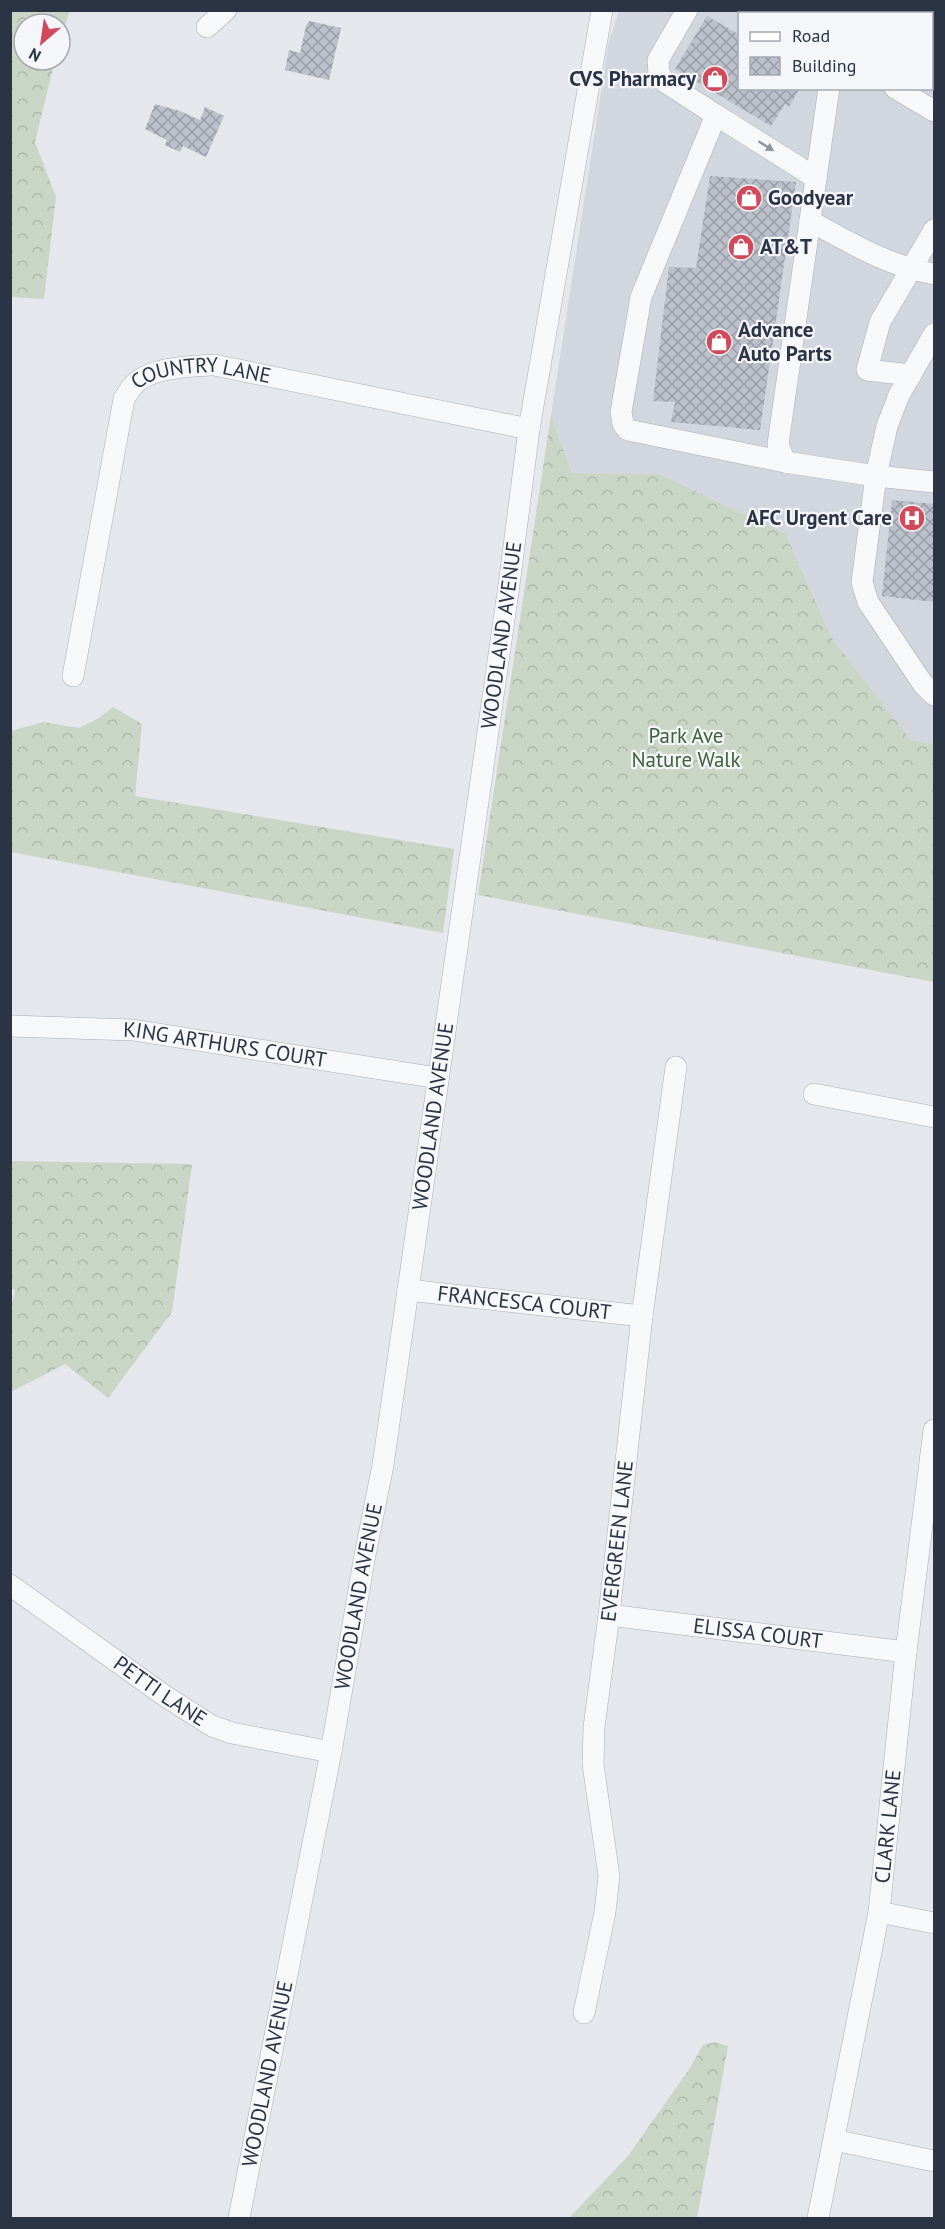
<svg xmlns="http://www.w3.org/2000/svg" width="945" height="2229" font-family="'PT Sans',sans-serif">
<defs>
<pattern id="forest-crowns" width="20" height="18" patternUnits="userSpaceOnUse" patternTransform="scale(1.5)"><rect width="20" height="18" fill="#c9d6c5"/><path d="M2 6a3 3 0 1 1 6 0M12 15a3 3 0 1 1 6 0" fill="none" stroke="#adb8ab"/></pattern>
<pattern id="building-cross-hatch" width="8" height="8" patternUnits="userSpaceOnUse" patternTransform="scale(1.5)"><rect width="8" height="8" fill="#bbc0ca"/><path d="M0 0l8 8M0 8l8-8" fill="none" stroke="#989da6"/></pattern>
</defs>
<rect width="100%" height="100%" fill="#e4e7ec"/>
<path fill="#d2d6de" d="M891 10 897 13 740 14V88H932V34L934 36V744L911 740 833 640 785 533 659 474 572 473 551 415 609 41 619 11Z"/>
<path fill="url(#forest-crowns)" d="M10 11H70L60 42V24H24V60H55L35 142 56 197 44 299 11 297Z
M551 415 572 473 659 474 785 533 833 640 911 740 934 744V982L478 895Z
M113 707 142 724 135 796 454 849 443 933 11 852V731L43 722 79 728 99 718Z
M11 1161 192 1164 172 1312 108 1398 65 1364 11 1392 10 1313 15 1290 10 1288Z
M716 2042 728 2046 697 2218H569L628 2156 690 2068 703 2045Z"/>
<path fill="url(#building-cross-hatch)" d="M707 16 740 35V88H800L789 107 785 104 771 126 675 69Z
M309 21 341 28 329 80 285 70 289 50 300 53 306 26Z
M155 104 180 111 200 120 205 107 224 116 206 157 183 146 180 152 165 145 167 140 145 129Z
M710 176 796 182 760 430 671 422 675 402 653 401 669 267 696 268Z
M892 500 934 504V602L882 596Z"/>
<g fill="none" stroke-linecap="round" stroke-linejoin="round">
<defs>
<g id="minor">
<path d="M687 10 658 60 659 74 665 82 716 115 641 297 621 412 623 424 628 430 785 462"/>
<path d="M758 10 763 14"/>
<path d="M207 27 226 10"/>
<path d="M829 88 778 444 785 462 876 476 862 582 868 602 923 684 934 695"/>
<path d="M895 88 934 111"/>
<path d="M716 115 816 178"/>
<path d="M810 221C851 243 888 266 934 274"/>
<path d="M934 334 899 395 887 426 876 476 934 482"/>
<path d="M911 375 867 370 880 322 934 230"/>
<path id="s1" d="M73 676 124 399C127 395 129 390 132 387 147 367 191 366 214 365L529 429"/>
<path id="s2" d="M10 1026 133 1030 438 1078"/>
<path d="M814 1094 934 1117"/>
<path id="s3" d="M408 1290 642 1316"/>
<path id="s4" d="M10 1585 165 1696 212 1726 232 1733 331 1752"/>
<path id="s5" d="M609 1615 906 1652"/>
<path d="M879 1912 934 1923"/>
<path id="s6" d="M584 2013 605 1912 609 1876 593 1764 594 1727 609 1615 642 1316 676 1067"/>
<path d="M834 2140 934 2161"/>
<path id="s7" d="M239 2218 331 1752 365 1555 383 1465 509 585 529 429 602 10"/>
<path id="s8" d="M818 2218 879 1912 906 1652 934 1430"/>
</g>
<path id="major" d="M891 10 897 14
M932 34 934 36"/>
</defs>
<use href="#minor" stroke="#a9aeb7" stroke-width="22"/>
<use href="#major" stroke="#a3abb8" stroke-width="28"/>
<use href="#minor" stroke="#f7f8fa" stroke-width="21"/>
<use href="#major" stroke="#fff" stroke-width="27"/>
</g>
<defs><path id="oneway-solid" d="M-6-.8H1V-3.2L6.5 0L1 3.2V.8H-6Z" transform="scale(1.5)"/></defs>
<use fill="#9196a0" href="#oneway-solid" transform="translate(766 146) rotate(32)"/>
<defs>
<symbol id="shop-disc" viewBox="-11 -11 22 22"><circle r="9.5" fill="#d1495b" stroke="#f4f6f9"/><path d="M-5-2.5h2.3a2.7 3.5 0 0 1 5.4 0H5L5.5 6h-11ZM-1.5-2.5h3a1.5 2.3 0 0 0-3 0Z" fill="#fff"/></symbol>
<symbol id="hospital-disc" viewBox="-11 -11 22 22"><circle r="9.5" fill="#d1495b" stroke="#f4f6f9"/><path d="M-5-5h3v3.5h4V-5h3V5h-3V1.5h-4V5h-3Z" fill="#fff"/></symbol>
</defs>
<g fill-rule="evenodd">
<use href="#shop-disc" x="700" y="64" width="30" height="30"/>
<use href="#shop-disc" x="734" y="183" width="30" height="30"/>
<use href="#shop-disc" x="726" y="232" width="30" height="30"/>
<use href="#shop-disc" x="704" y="327" width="30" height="30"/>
<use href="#hospital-disc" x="897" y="503" width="30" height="30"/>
</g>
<g text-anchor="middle" stroke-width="4.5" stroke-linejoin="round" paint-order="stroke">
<g font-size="21" font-weight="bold" fill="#2b3445" stroke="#f4f6f9" text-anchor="start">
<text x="696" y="86" text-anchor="end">CVS Pharmacy</text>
<text x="768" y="205">Goodyear</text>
<text x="760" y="254">AT&amp;T</text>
<text x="738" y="337">Advance<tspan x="738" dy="24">Auto Parts</tspan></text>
<text x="892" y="525" text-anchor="end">AFC Urgent Care</text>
</g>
<g font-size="21" fill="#2b3445" stroke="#f4f6f9">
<text dy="7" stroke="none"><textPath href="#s1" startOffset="370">COUNTRY LANE</textPath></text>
<text dy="7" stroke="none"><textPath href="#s7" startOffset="1605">WOODLAND AVENUE</textPath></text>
<text dy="7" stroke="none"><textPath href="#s2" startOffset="216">KING ARTHURS COURT</textPath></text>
<text dy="7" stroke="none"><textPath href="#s7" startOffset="1119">WOODLAND AVENUE</textPath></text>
<text dy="7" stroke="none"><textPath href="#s3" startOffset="117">FRANCESCA COURT</textPath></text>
<text dy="7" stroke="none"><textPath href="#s6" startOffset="477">EVERGREEN LANE</textPath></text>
<text dy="7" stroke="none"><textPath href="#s7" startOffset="633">WOODLAND AVENUE</textPath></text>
<text dy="7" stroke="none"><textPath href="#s5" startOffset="150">ELISSA COURT</textPath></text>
<text dy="7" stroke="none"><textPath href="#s4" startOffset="184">PETTI LANE</textPath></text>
<text dy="7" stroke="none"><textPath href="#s8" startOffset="398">CLARK LANE</textPath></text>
<text dy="7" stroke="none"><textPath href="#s7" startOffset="147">WOODLAND AVENUE</textPath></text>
</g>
<g font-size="21" fill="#3f6138" stroke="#f4f6f9">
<text x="686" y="743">Park Ave<tspan x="686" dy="24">Nature Walk</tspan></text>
</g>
</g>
<rect width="945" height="2229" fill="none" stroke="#2b3445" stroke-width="24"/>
<rect x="738" y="12" width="195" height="78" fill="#f4f6f9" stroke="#a4a8b1" stroke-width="1.5"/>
<rect x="750" y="32" width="30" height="9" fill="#ffffff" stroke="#a4a8b1" stroke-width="1.5"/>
<text x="792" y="42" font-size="18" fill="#2b3445">Road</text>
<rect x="750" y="57" width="30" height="18" fill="url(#building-cross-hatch)" stroke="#a4a8b1" stroke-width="1.5"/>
<text x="792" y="72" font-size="18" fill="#2b3445">Building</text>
<g transform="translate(42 42) rotate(209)"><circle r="28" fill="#f4f6f9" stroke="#a4a8b1" stroke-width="1.5"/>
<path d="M0-4.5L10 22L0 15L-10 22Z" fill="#d1495b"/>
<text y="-9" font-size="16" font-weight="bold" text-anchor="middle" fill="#2b3445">N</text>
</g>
</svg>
